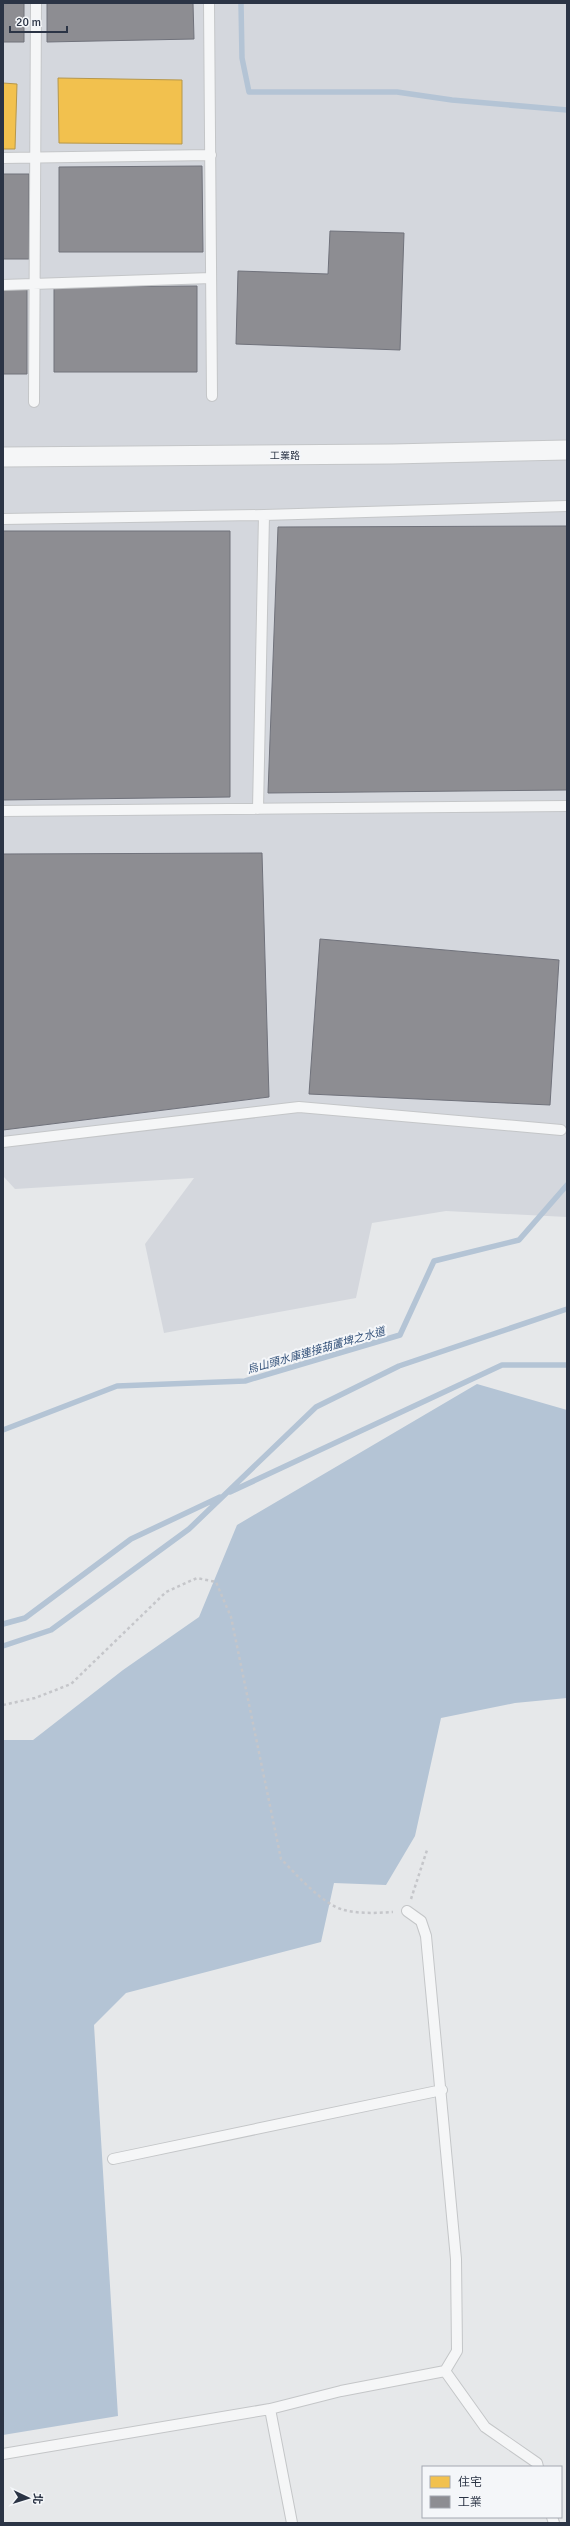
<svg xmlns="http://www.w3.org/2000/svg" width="570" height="2526" font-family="Signika,'Noto Sans TC',sans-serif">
<rect width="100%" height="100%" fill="#e6e8ea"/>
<path fill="#d4d7dd" d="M3 3H567V1217L446 1211 372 1223 356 1298 164 1333 145 1244 194 1178 15 1189 3 1176Z"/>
<path fill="#b4c4d5" d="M477 1384 567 1410V1698L515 1703 441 1718 415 1836 386 1885 334 1883 321 1942 126 1993 94 2025 118 2416 3 2435V1740H33L123 1670 199 1617 237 1525Z"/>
<path fill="#f2c14e" stroke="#b6974b" d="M58 78 182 80V144L59 143Z
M3 83 17 84 15 149H3Z"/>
<path fill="#8d8d92" stroke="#70727b" d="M3 3H24V42H3Z
M47 3H193L194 39 47 42Z
M202 166 203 252H59V167Z
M3 174H29V259H3Z
M330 231 404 233 400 350 236 344 238 271 328 274Z
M197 286V372H54V287Z
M3 289H27V374H3Z
M567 526V790L268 793 278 527Z
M3 531H230V797L3 800Z
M262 853 269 1097 3 1130V854Z
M320 939 559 960 550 1105 309 1094Z"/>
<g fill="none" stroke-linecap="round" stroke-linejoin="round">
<path stroke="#b4c4d5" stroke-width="5.5" d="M241 3 242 58 249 92H397L452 100 567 110
M3 1430 117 1386 245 1381 400 1335 434 1261 519 1240 567 1185
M230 1492 502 1365H567
M3 1624 25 1618 131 1539 220 1497
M3 1646 51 1630 189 1529 316 1407 399 1366 567 1309"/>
<defs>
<path id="lane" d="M209 3 212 396
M3 158 211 155
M3 285 211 278
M34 402 36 3
M3 519 264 515 567 506
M258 809 264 515
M3 811 567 806
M3 1142 299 1107 561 1130
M407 1911 421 1921 426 1936 456 2259 457 2351 445 2371 485 2427 537 2463 538 2467
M113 2159 442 2090
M270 2409 292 2523
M3 2454 270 2409 341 2391 445 2371
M552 2517 554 2523"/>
<path id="street" d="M3 457 392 454 567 450"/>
</defs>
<use href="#lane" stroke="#c4c6c8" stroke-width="12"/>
<use href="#street" stroke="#c4c6c8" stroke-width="21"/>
<path stroke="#c5c6ca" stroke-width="2.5" stroke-dasharray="3 3" stroke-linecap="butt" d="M3 1705 35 1698 71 1684 166 1592 197 1578 216 1582 231 1617 281 1859C296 1874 323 1905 344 1910 360 1914 377 1913 393 1912
M411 1899 427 1850"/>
<use href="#lane" stroke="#f5f6f7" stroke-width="10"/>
<use href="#street" stroke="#f5f6f7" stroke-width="19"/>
</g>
<g text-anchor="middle" stroke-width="4" stroke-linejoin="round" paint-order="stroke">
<g font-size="10" fill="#2b3445" stroke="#f4f6f9">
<text x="285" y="459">工業路</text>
</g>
<g font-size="11" font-style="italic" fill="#34527a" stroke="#f4f6f9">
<text transform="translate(316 1350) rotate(-16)" y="4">烏山頭水庫連接葫蘆埤之水道</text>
</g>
</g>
<rect width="570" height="2526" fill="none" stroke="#2b3445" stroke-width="8"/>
<rect x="422" y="2466" width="140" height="52" fill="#f4f6f9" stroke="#a4a8b1"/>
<rect x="430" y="2476" width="20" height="12" fill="#f2c14e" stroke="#a4a8b1"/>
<text x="458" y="2486" font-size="12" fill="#2b3445">住宅</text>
<rect x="430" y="2496" width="20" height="12" fill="#8d8d92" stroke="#a4a8b1"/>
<text x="458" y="2506" font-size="12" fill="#2b3445">工業</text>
<g transform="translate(28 2498) rotate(94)" stroke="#f4f6f9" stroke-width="3" paint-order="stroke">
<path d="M0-3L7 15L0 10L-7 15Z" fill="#2b3445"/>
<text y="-6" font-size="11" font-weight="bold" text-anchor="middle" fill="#2b3445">北</text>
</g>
<path d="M10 26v6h57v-6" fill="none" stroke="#2b3445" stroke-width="2"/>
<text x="16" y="26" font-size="12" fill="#2b3445" stroke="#f4f6f9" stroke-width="3" paint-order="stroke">20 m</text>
</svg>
